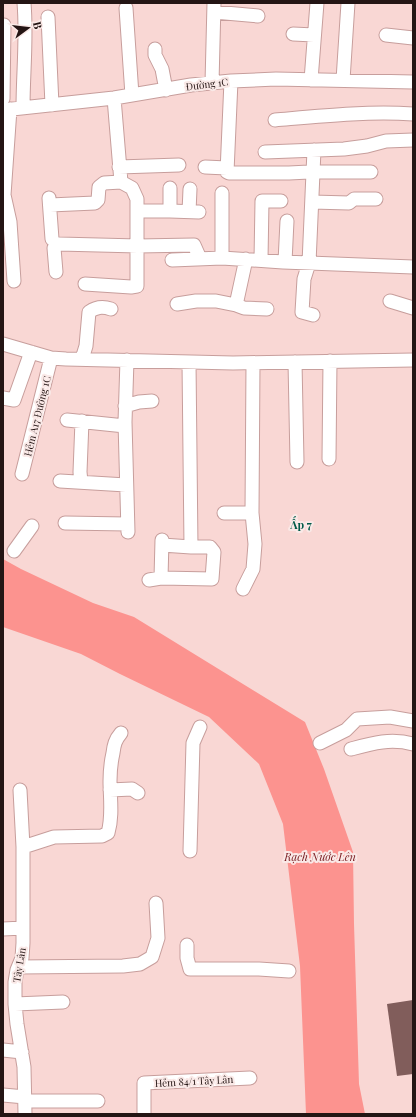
<svg xmlns="http://www.w3.org/2000/svg" width="416" height="1117" font-family="'Playfair Display',serif">
<rect width="100%" height="100%" fill="#f9d7d4"/>
<path fill="#fc938f" d="M3 559 21 569 93 603 134 617 305 722 324 769 353 852 354 924 359 1084 365 1114H306L300 966 283 824 259 764 209 717 120 674 81 654 3 627Z"/>
<path fill="#815d5b" d="M413 1000V1074L397 1076 387 1004Z"/>
<g fill="none" stroke-linecap="round" stroke-linejoin="round">
<defs>
<path id="minor" d="M126 8 132 95
M214 12 258 16
M48 17 52 105
M293 34 314 35
M386 35 413 38
M155 49V55L162 69 166 90
M311 80 317 3
M343 80 348 3
M231 81 227 172 229 173H289L309 172H371
M212 83 214 3
M3 99 4 25
M23 108C23 73 27 38 24 3
M10 109 4 195 10 222 14 281
M3 110 114 98 191 85 231 81 276 79 413 82
M275 120C321 116 367 111 413 114
M265 152 344 149 367 146 386 141 413 140
M119 167 179 165
M205 167 227 168
M170 188V211
M49 198 52 239
M312 202 349 203 354 199H376
M50 205 95 203 98 200 99 187 104 183 121 182
M137 211H170L199 212
M189 212 190 189
M222 258V193
M172 260 222 258 283 262 413 267
M261 260 262 201H281
M285 262 287 221
M56 272 54 248 56 245 59 244 138 246 194 245 198 254 199 259
M85 284 131 287 137 286V199L132 188 121 182 114 98
M390 301 413 308
M177 304 196 301H216L236 305 246 259
M236 305 244 308 267 309
M313 315 302 312 304 279 309 263 314 150
M3 344 51 358 66 359 233 363 413 360
M82 359 86 346 89 312C96 307 102 306 111 309
M127 360 125 422 128 532
M189 362 191 547
M295 362 297 462
M3 398 14 400 31 352
M125 406 139 402 152 401
M67 420 125 426
M329 459 330 361
M22 474 51 358
M60 481 126 485
M81 482 80 472 82 421
M224 513H252
M65 523 127 524
M14 551 32 526
M161 578 162 540
M149 580 161 578 212 579 214 552 210 547H191L162 545
M243 589 253 569 255 544 252 513 253 363
M320 743 346 730 357 719 390 717 413 721
M351 749C373 743 391 738 413 744
M20 790 23 847V943L22 958 17 970 15 982V1004L17 1024 24 1067 25 1114
M110 790 132 789 138 793
M23 847 54 837 102 836 108 833C113 816 110 798 110 781 110 772 111 762 113 753 114 745 115 740 121 733
M190 851 193 743 200 727
M3 929 23 928
M187 945V958L190 969H259L289 971
M19 967 123 966 140 964 152 957 158 938 156 903
M15 1004 63 1002
M3 1050 22 1052
M3 1095 25 1097
M25 1101H98
M144 1114V1083L250 1078"/>
</defs>
<use href="#minor" stroke="#c79e9c" stroke-width="15"/>
<use href="#minor" stroke="#fff" stroke-width="13"/>
</g>
<g text-anchor="middle" stroke-width="4" stroke-linejoin="round" paint-order="stroke">
<g font-size="10" fill="#241514" stroke="#fae9e7">
<text transform="translate(207 84) rotate(-7)" y="4">Đường 1C</text>
<text transform="translate(37 416) rotate(-76)" y="4">Hẻm A17 Đường 1C</text>
<text transform="translate(19 965) rotate(-80)" y="4">Tây Lân</text>
<text transform="translate(194 1081) rotate(-3)" y="4">Hẻm 84/1 Tây Lân</text>
</g>
<g font-size="11" font-weight="bold" fill="#005a48" stroke="#fae9e7">
<text x="301" y="529">Ấp 7</text>
</g>
<g font-size="11" font-style="italic" fill="#781b20" stroke="#fae9e7">
<text x="320" y="861">Rạch Nước Lên</text>
</g>
</g>
<rect width="416" height="1117" fill="none" stroke="#241514" stroke-width="8"/>
<g transform="translate(28 28) rotate(75)" stroke="#fae9e7" stroke-width="3" paint-order="stroke">
<path d="M0-3L7 15L0 10L-7 15Z" fill="#241514"/>
<text y="-6" font-size="11" font-weight="bold" text-anchor="middle" fill="#241514">B</text>
</g>
</svg>
